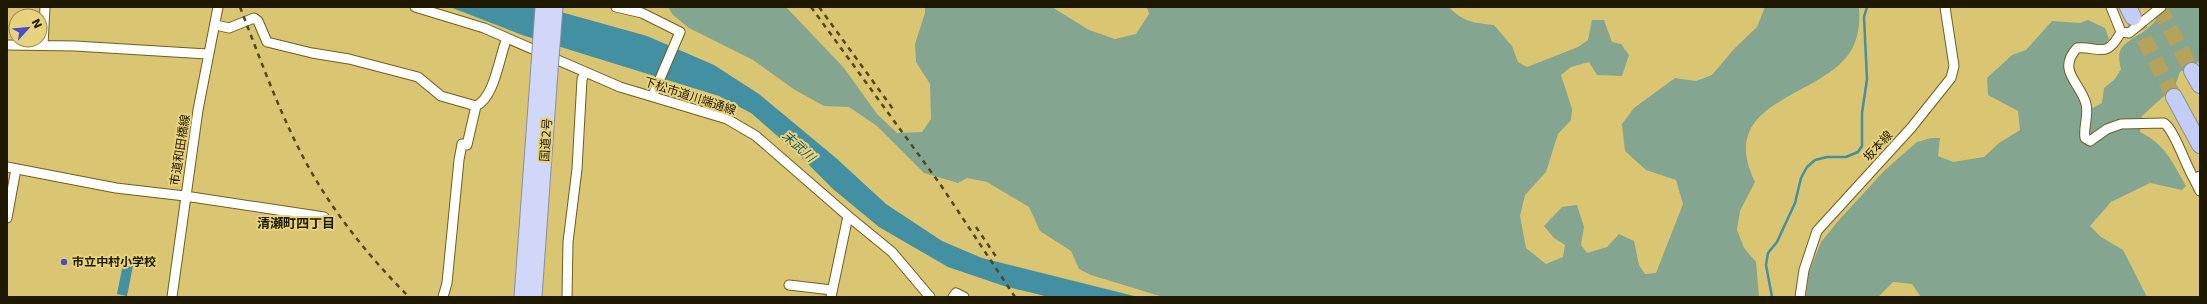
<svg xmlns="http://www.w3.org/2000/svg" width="2207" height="304" font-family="'DejaVu Sans','Noto Sans JP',sans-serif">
<rect width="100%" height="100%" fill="#dac572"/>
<path fill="#84a690" d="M668 7H786L844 68 877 114 897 133 922 132 931 119 930 84 916 62 915 44 925 13V7H1052L1089 30 1115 39 1136 34 1149 14 1147 7H1449C1462 22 1476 23 1494 25L1512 46 1518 62 1527 67 1578 47 1588 40 1592 20H1604L1612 42 1621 44 1629 55 1622 76 1597 75 1589 62 1571 67 1561 75 1572 109 1571 120 1558 134 1546 172 1525 195 1520 216 1526 248 1546 264 1563 257 1565 245 1554 238 1544 226 1562 207 1577 205 1584 227 1581 245 1587 253 1607 247 1619 234 1634 241 1639 265 1645 274 1656 273 1683 204 1676 180 1646 170 1625 151 1622 124 1634 108 1675 78 1696 81 1712 75 1735 48 1757 27 1765 7H1859C1860 21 1859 36 1852 49 1824 99 1714 98 1755 182L1740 211 1737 230 1744 248 1756 262 1759 297H1163L1091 275 1079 269 1071 251 1040 231 1029 207 987 182 967 178 958 183 924 173 877 126 849 107 824 106 795 90 753 60 689 28 673 15Z
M2169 7H2200V64L2198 62 2180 72 2175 86 2142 116 2140 132C2166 145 2172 162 2186 186L2182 190 2150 183 2111 202 2090 226 2101 237 2123 250 2147 297H1921L1912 284 1893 282 1878 297H1806L1809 272 1821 242 1839 220 1884 171 1917 142 1931 138H1940L1938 156 1953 162 1984 157 1999 143 2020 130 2018 111 1988 95 1987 78 2012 55 2026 50 2052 21 2080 23 2088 20 2105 28 2109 39 2103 47 2080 44 2069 50C2062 79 2073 89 2093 108L2102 103 2104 88 2115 79 2121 69C2113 41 2132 43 2149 27 2156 21 2162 13 2169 7Z"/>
<path fill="#4390a3" d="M450 7H543L647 36 714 65 759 94 836 158 886 204 942 241 982 258 1138 297H1049L1004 286 948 267 879 227 833 189 798 154 751 113 719 96 522 35Z
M123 264 133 266 127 296 117 294Z"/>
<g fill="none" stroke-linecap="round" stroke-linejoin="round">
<path stroke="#4390a3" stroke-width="2.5" d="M1772 297 1766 265 1768 253 1777 242 1795 203 1801 178 1807 167 1815 160 1827 157H1846L1858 152 1862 146V113L1867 79 1864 17 1867 7"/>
<path stroke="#b5a25b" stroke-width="16" stroke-dasharray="16 8" stroke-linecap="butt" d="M2159 7 2192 71
M2133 17 2174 97"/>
<defs>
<path id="minor" d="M415 7 484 28 620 87 727 119 756 136 848 216 892 252 930 297
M616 7 642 13 680 32 653 95
M2111 7 2121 32 2129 33 2161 7
M216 25 229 28 254 18 258 21 267 42 312 53 349 59 418 77 441 96 476 106C495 97 499 57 507 38
M2121 32C2106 60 2099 46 2077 48 2056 71 2081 83 2086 104 2089 116 2083 127 2085 138L2090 141 2107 129 2121 124 2164 123C2174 129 2186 166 2194 179L2200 176
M7 45 75 46 207 54
M43 45 45 7
M7 167 116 188 185 196 324 217
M2194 179 2200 191
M7 218 16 169
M789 285 832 290
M172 297 198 110 218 7
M443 297 447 283 459 160 462 144 467 145 476 106
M567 297 568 242 577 169 582 79 585 73
M831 297 848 216
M953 297 956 293 964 297
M1800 297 1804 270 1817 231 1911 128 1951 78 1954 66 1945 7"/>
<path id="trunk" d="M522 297 539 65
M534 297 550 71"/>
<path id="motorway" d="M2128 7 2133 17
M2192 71 2200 85
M2174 97 2200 145"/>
</defs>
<use href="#minor" stroke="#6e5f1e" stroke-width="11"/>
<use href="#trunk" stroke="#8a8ea0" stroke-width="17"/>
<use href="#motorway" stroke="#8a8ea0" stroke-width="18"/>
<use href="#minor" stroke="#fff" stroke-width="9"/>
<use href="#trunk" stroke="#d0d7f8" stroke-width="15"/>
<use href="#motorway" stroke="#c4cdf6" stroke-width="16"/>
<path stroke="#524720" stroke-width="2.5" stroke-dasharray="5 5" stroke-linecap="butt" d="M240 7C259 56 277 106 301 153 328 206 367 255 409 297
M811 7 940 184 1015 297
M819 7 893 109
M976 227 997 258"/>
<defs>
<path id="trunk-bridge" d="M539 65 543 7
M550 71 555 7"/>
</defs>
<use href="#trunk-bridge" stroke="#8a8ea0" stroke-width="17" stroke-linecap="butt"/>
<use href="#trunk-bridge" stroke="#d0d7f8" stroke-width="15"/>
</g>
<circle fill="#4a4ec4" stroke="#e7d27f" stroke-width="1.5" cx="64" cy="262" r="4"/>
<g text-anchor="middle" stroke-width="4" stroke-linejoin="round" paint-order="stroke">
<g font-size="12" fill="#1f1801" stroke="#e7d27f">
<text transform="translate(690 96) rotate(18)" y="4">下松市道川端通線</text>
<text transform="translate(546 140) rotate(-86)" y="4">国道2号</text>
<text transform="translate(1878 146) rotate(-47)" y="4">坂本線</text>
<text transform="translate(180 150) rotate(-81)" y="4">市道和田橋線</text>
</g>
<g font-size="12" font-weight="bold" fill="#1f1801" stroke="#e7d27f" text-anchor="start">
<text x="72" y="266">市立中村小学校</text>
</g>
<g font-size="13" font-style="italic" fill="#175765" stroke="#e7d27f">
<text transform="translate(799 146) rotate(42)" y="5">末武川</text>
</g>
<g font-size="13" font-weight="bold" fill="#1f1801" stroke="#e7d27f">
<text x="296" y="228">清瀬町四丁目</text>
</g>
</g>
<rect width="2207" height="304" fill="none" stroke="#1f1801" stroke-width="16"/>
<g transform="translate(28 28) rotate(63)"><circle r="19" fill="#e7d27f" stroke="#97884d"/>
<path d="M0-3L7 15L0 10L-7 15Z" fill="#4a4ec4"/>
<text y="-6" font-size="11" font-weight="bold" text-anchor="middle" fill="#1f1801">N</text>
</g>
</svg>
